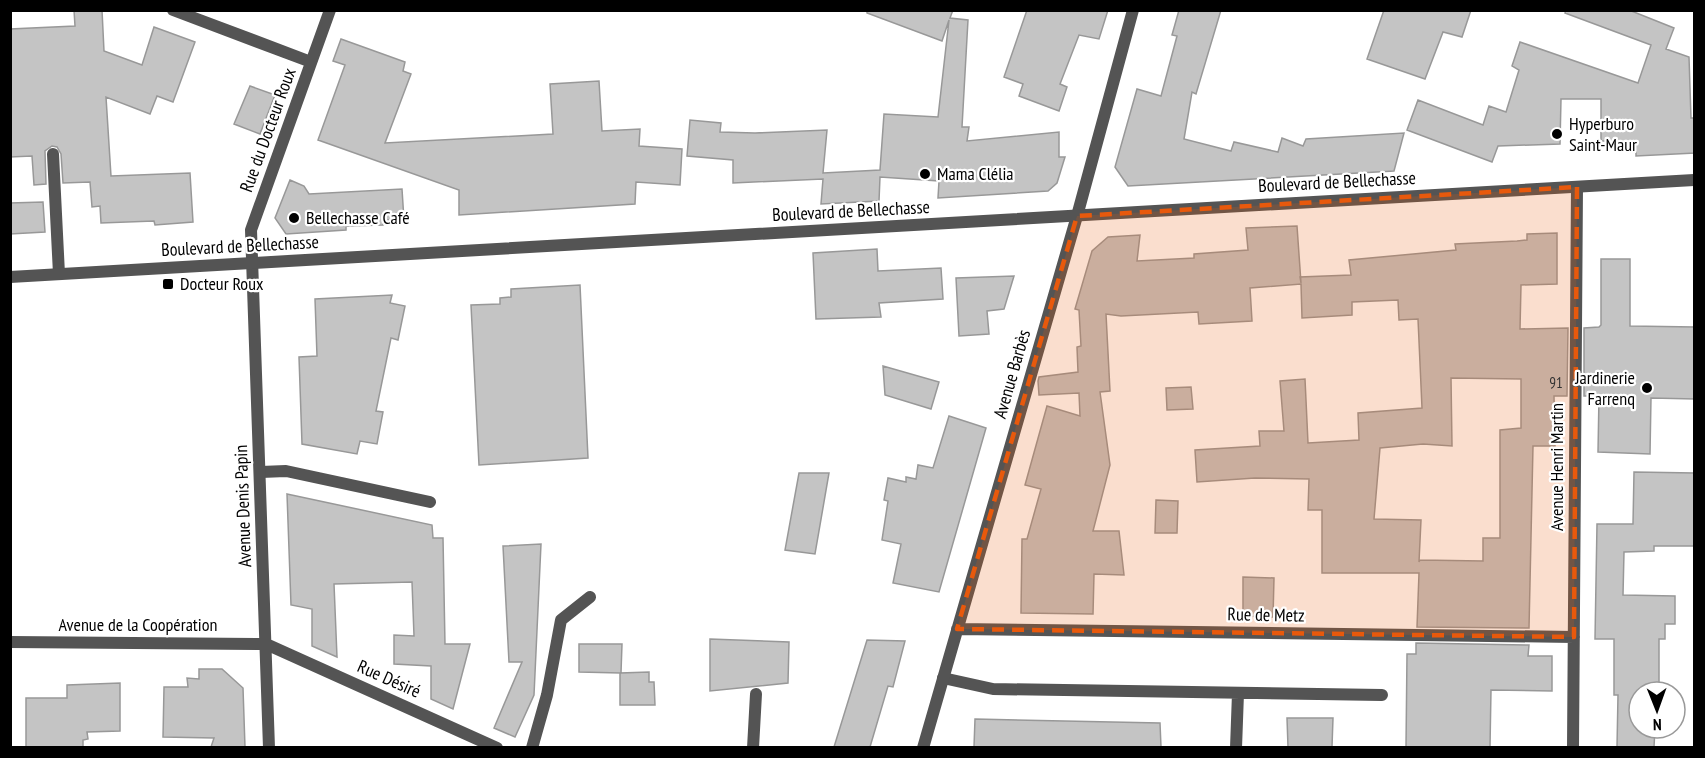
<svg xmlns="http://www.w3.org/2000/svg" width="1705" height="758" font-family="'PT Sans Narrow',sans-serif">
<rect width="100%" height="100%" fill="#fff"/>
<path fill="#c4c4c4" stroke="#989898" stroke-width="1.5" fill-rule="evenodd" d="M74 10H102L104 51 142 65 154 27 195 42 173 102 157 96 150 114 106 97 111 176 190 173 193 222 155 225 154 221 101 223 100 206 92 207 90 182 63 183 61 154 57 147 52 146 45 151 46 184 34 185 32 156 10 157V29L75 26Z
M867 10H953L950 18 968 20 962 127H969L967 141 1059 132V157H1065L1057 183 1048 191 938 198 939 181 880 177 879 201 821 204 823 179 733 183V160L687 156 690 120 721 123 720 132 755 133 827 130 823 173 880 170 884 114 938 117 949 20 942 41 867 13Z
M1027 10H1108L1099 39 1079 35 1060 84 1067 87 1059 111 1019 96 1023 84 1004 77Z
M1179 10H1221L1196 94 1192 92 1184 139 1231 151 1234 142 1278 152 1282 138 1303 146 1306 139 1404 133 1394 171 1128 186 1115 167 1137 89 1161 96 1177 36 1172 35Z
M1384 10H1471L1462 37 1443 32 1425 79 1367 59Z
M1566 10H1629L1674 28 1666 49 1689 57 1691 118H1695V153L1636 156V141H1601V99H1561L1560 144 1498 146 1492 162 1407 130 1418 100 1483 125 1489 106 1506 112 1519 70 1512 66 1520 42 1638 83 1651 45 1565 13Z
M341 39 405 62 403 71 411 74 385 143 553 134 550 84 599 81 602 131 640 129 639 146 682 149 680 185 636 182 635 204 459 215V190L318 140 345 65 333 61Z
M250 86 275 95 260 134 234 124Z
M290 180 304 186 309 194 402 189 404 220H383V225L346 226V230L286 234 275 218Z
M43 202 45 232 10 234V203Z
M1297 226 1301 283 1300 277 1351 275 1349 260 1456 250 1455 244 1517 241 1527 240V234L1557 233V284L1521 285 1520 329 1568 328 1567 396H1554L1555 446H1533L1529 628 1417 627 1419 573H1322V510H1308L1309 479 1255 478 1197 482 1195 450 1260 446 1259 431H1284L1280 381 1305 379 1308 443 1359 440 1358 413 1422 408 1418 319 1399 320 1398 300 1352 302V315L1302 318 1301 284 1250 288 1252 321 1199 324 1198 312 1121 316 1106 314 1110 391 1100 392 1110 465 1093 531H1119L1124 575 1094 574 1093 614 1021 613 1022 539H1027L1041 489 1025 485 1047 406 1080 416 1079 393 1039 395 1038 381 1039 377 1078 372 1077 347 1081 346 1079 310 1075 309 1092 251 1108 237 1140 235 1137 261 1194 258V254L1248 250 1246 228ZM1451 378 1521 379V428L1500 430V538H1483V561L1420 560 1419 562 1421 520 1374 519 1380 448 1423 444 1452 446Z
M877 249 878 271 941 268 943 299 879 303 881 317 816 319 813 253Z
M1601 259H1630V326L1695 327V399L1651 398 1650 454 1598 452 1599 396H1584V328L1599 327 1601 325Z
M1014 276 1004 309 987 311 989 334 959 336 956 278Z
M580 285 588 458 479 465 471 305 500 304V298L511 297V289Z
M392 295 390 303 405 306 398 340 391 338 376 411 383 412 377 444 360 441 357 454 302 444 299 357 317 356 315 299Z
M883 366 939 382 931 409 885 395Z
M1191 387 1193 409 1167 410 1166 388Z
M949 416 986 428 939 592 893 583 901 544 882 540 888 501 884 500 888 478 906 482V477L916 479 918 465 933 468Z
M1634 472 1695 473V546H1654V551L1624 552 1623 595 1675 596V624H1665V639H1659V692H1639V728H1655L1654 747H1617L1618 695H1614V639H1595L1597 524H1633Z
M799 473H829L815 554 785 550Z
M287 494 432 525 433 538H443L445 644H470L453 709 431 699V666L394 664V635L414 636 412 582 334 584 337 657 312 646V609L291 605Z
M1156 500 1178 501 1177 533H1155Z
M541 544 534 695 515 737 494 728 522 662H509L503 546Z
M1243 577 1274 578 1273 617 1243 616Z
M710 639 789 642 788 683 710 691Z
M867 640 905 641 893 687 888 686 870 747H834Z
M1416 643 1529 645 1528 656H1552V691L1491 690 1490 747H1406L1407 654H1416Z
M579 644H622L621 673 579 672Z
M199 669H222L243 688 245 747H211L214 738 163 737 164 687H188L187 678 199 679Z
M649 672V682H654L655 705H620V673Z
M120 683V731L87 732 88 739 83 740V747H26V698H67V685Z
M1287 718H1333L1332 747H1288Z
M975 719 1160 723 1161 747H974Z"/>
<g fill="none" stroke-linecap="round" stroke-linejoin="round">
<path stroke="#545454" stroke-width="12" d="M53 154 59 274
M261 472 286 471 430 502
M943 678 993 689 1382 695
M532 748 547 695 561 620 590 597
M753 748 756 694
M1236 748 1238 693"/>
<path stroke="#545454" stroke-width="12" d="M173 10 311 62
M957 629 1574 637
M10 642 266 644 497 748
M269 748 251 230 330 10
M923 748 1077 216 1133 10
M1573 748 1577 187"/>
<path stroke="#545454" stroke-width="12" d="M10 277 1694 180"/>
</g>
<path fill="#e8590c" fill-opacity="0.2" stroke="#e8590c" stroke-width="4.5" stroke-dasharray="12 8" stroke-linejoin="round" d="M1577 187 1574 637 957 629 1077 216Z"/>
<g fill="#000" stroke="#fff" stroke-width="2">
<circle cx="1557" cy="134" r="6"/>
<circle cx="925" cy="174" r="6"/>
<circle cx="294" cy="218" r="6"/>
<rect x="162" y="278" width="12" height="12" rx="3"/>
<circle cx="1647" cy="388" r="6"/>
</g>
<g text-anchor="middle" stroke-width="4.5" stroke-linejoin="round" paint-order="stroke">
<g font-size="15" fill="#313131">
<text x="1556" y="388">91</text>
</g>
<g font-size="18" fill="#000" stroke="#fff" text-anchor="start">
<text x="1569" y="130">Hyperburo<tspan x="1569" dy="21">Saint-Maur</tspan></text>
<text x="937" y="180">Mama Clélia</text>
<text x="306" y="224">Bellechasse Café</text>
<text x="180" y="290">Docteur Roux</text>
<text x="1635" y="384" text-anchor="end">Jardinerie<tspan x="1635" dy="21">Farrenq</tspan></text>
</g>
<g font-size="18" fill="#000" stroke="#fff">
<text transform="translate(268 130) rotate(-70)" y="6">Rue du Docteur Roux</text>
<text transform="translate(1337 182) rotate(-3)" y="6">Boulevard de Bellechasse</text>
<text transform="translate(851 211) rotate(-3)" y="6">Boulevard de Bellechasse</text>
<text transform="translate(240 246) rotate(-3)" y="6">Boulevard de Bellechasse</text>
<text transform="translate(1012 374) rotate(-74)" y="6">Avenue Barbès</text>
<text transform="translate(1557 467) rotate(-90)" y="6">Avenue Henri Martin</text>
<text transform="translate(243 506) rotate(-92)" y="6">Avenue Denis Papin</text>
<text transform="translate(1266 615) rotate(1)" y="6">Rue de Metz</text>
<text x="138" y="631">Avenue de la Coopération</text>
<text transform="translate(389 679) rotate(24)" y="6">Rue Désiré</text>
</g>
</g>
<rect width="1705" height="758" fill="none" stroke="#000000" stroke-width="24"/>
<g transform="translate(1657 710) rotate(179)"><circle r="28" fill="#ffffff" stroke="#999999" stroke-width="1.5"/>
<path d="M0-4.5L10 22L0 15L-10 22Z" fill="#000000"/>
<text y="-9" font-size="16" font-weight="bold" text-anchor="middle" fill="#000000">N</text>
</g>
</svg>
